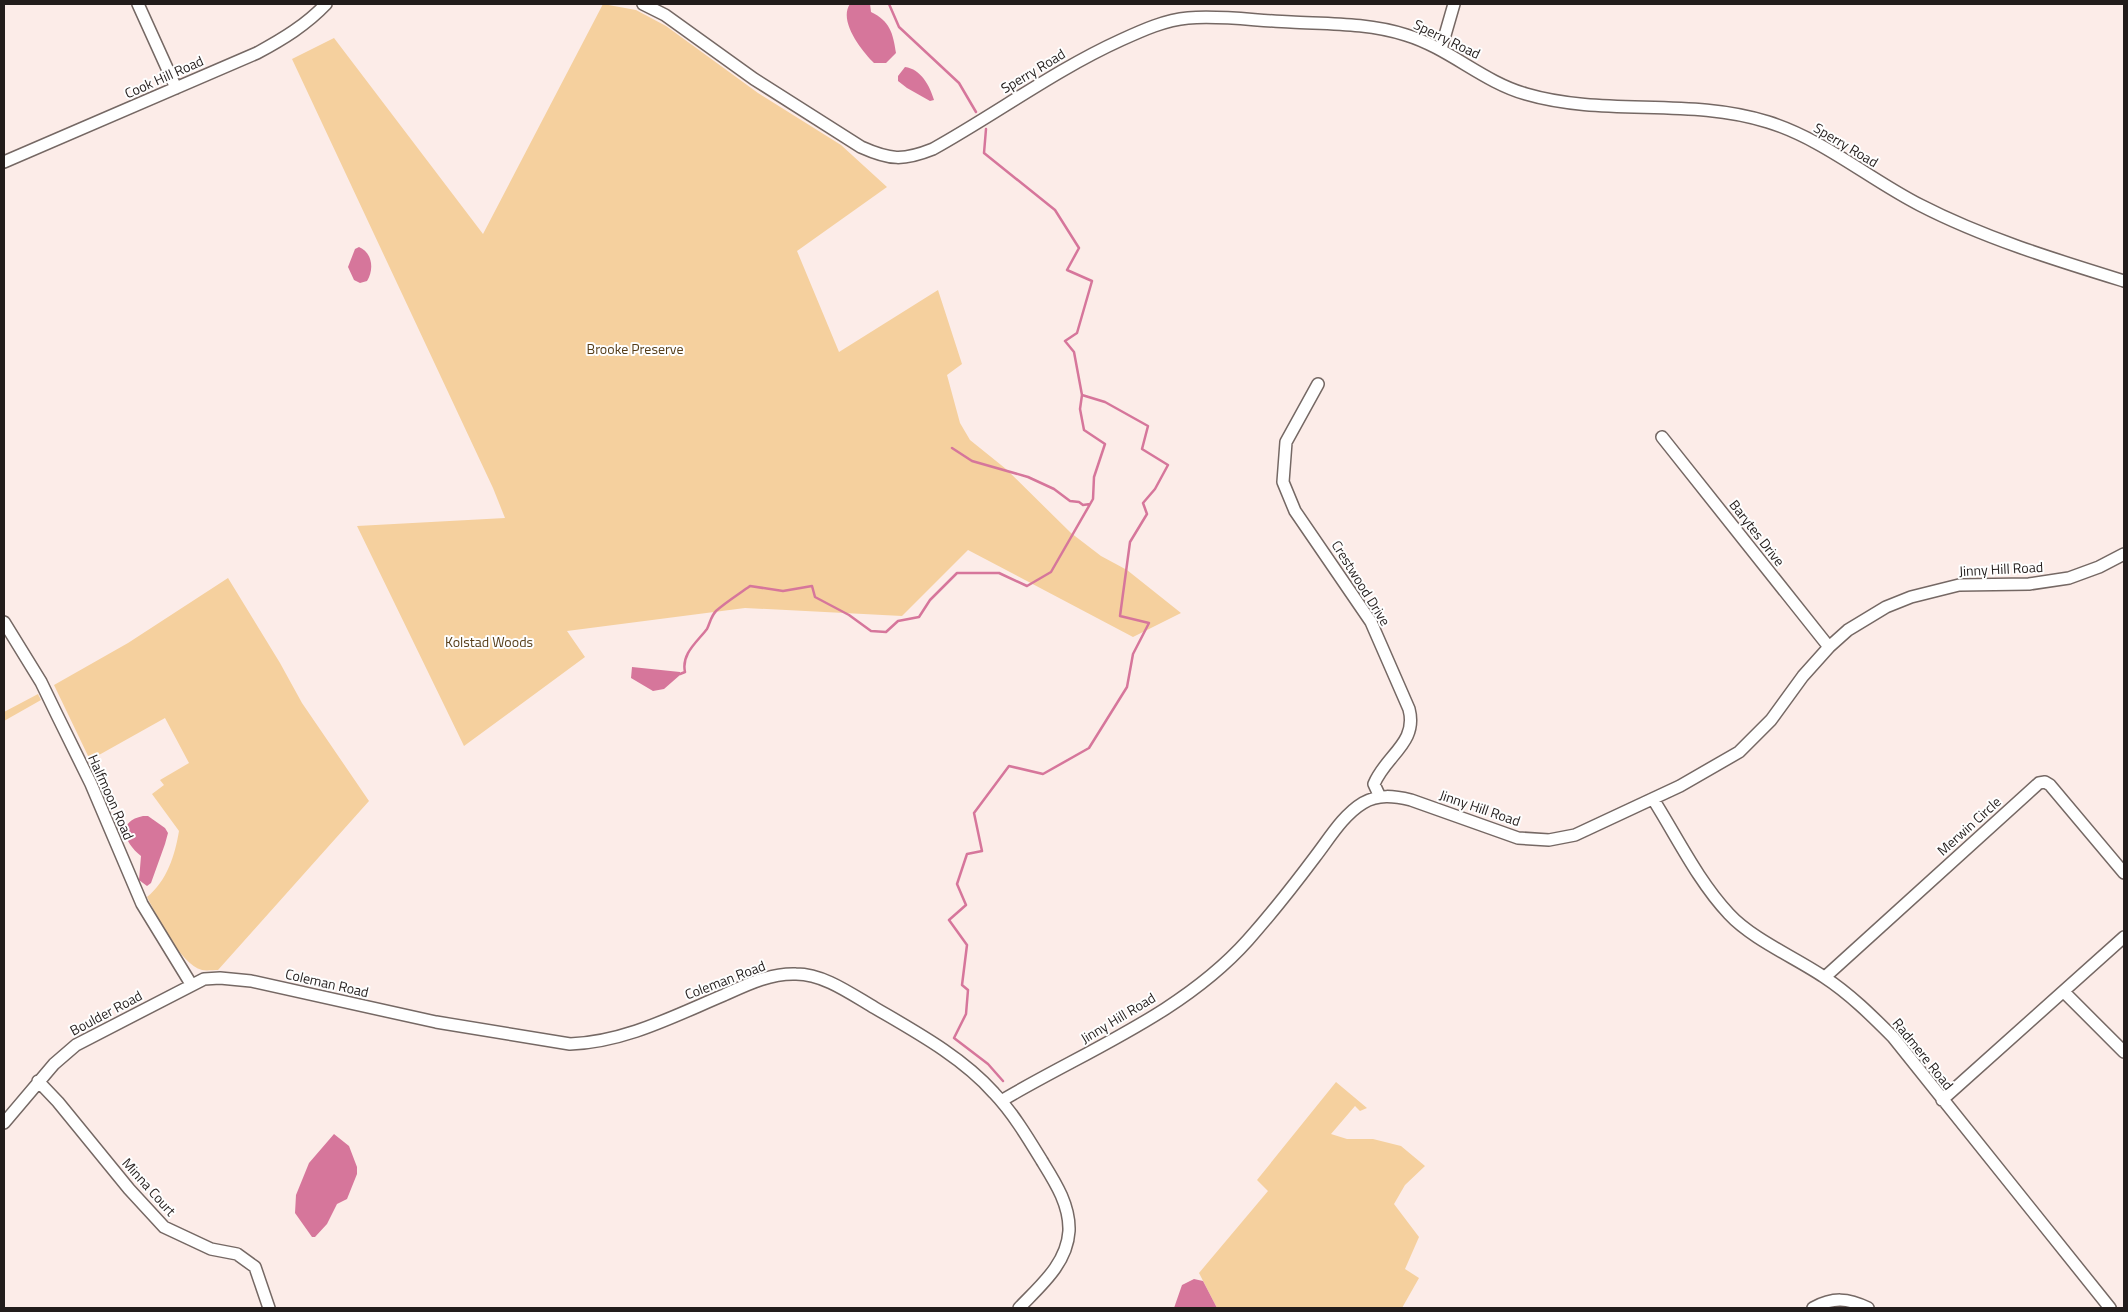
<svg xmlns="http://www.w3.org/2000/svg" width="2128" height="1312" font-family="'Titillium Web',sans-serif">
<rect width="100%" height="100%" fill="#fcece8"/>
<path fill="#f5d09e" d="M603 4 636 10 666 26 758 93 841 145 887 187 797 251 839 352 938 290 962 364 947 375 960 423 970 440 1006 469 1071 533 1101 556 1127 570 1181 613 1133 637 968 550 902 616 745 608 567 631 585 657 464 746 357 526 505 518 493 488 292 59 334 38 483 234Z
M228 578 280 663 302 703 369 801 218 970C213 970 206 971 202 970 180 964 157 916 147 897 167 881 175 855 179 831L152 794 164 785 160 780 189 763 165 718 90 760 54 685 128 643Z
M38 694 41 700 4 721V712Z
M1336 1082 1367 1108 1360 1111 1355 1106 1331 1134 1347 1139H1373L1401 1146 1425 1166 1405 1185 1394 1204 1419 1237 1405 1269 1419 1278 1402 1308H1217L1199 1273 1268 1191 1257 1180Z"/>
<path fill="#d6769b" d="M850 4H870L871 12C890 21 893 33 896 53L886 63H874C862 51 838 21 850 4Z
M905 67C921 69 930 86 934 100L930 101 907 88 898 81V76Z
M359 247C373 253 374 270 367 281L360 283 354 280 348 267 355 249Z
M632 667 680 672V675L664 689 653 691 631 678Z
M143 816H148L165 828 168 833 165 844 151 883 147 886 139 880 141 856C125 843 115 822 143 816Z
M334 1134 349 1146 357 1167V1174L347 1199 337 1204 327 1224 315 1237H312L295 1213 296 1195 309 1163Z
M1194 1279 1203 1281 1217 1308H1174L1182 1285Z"/>
<g fill="none" stroke-linecap="round" stroke-linejoin="round">
<path stroke="#d6769b" stroke-width="2.5" d="M889 4 899 27 959 83 976 112
M986 129 984 153 1055 210 1079 248 1067 270 1092 281 1077 333 1065 341 1074 352 1082 395 1105 402 1148 426 1142 449 1168 465 1155 489 1143 503 1147 514 1130 542 1120 616 1149 623 1133 654 1127 687 1089 748 1043 774 1009 766 974 813 982 851 967 854 957 884 966 905 949 920 967 945 962 985 968 990 966 1014 954 1038 988 1064 1003 1081
M952 448 972 461 1028 477 1054 489 1070 501 1079 502 1083 505 1090 504
M680 674 685 672C681 654 697 642 707 629 710 623 711 616 716 611 726 602 739 594 750 586L783 591 812 586 815 597 849 615 871 631 886 632 898 621 919 617 930 600 957 573H999L1027 586 1051 572 1093 499 1094 477 1105 444 1084 430 1080 409 1082 395"/>
<defs>
<path id="minor" d="M138 4 176 88
M643 4 665 15 754 79 861 147C890 160 903 161 933 149 996 114 1055 70 1121 40 1143 30 1165 20 1188 18 1222 15 1257 21 1291 22 1329 24 1369 23 1406 35 1449 48 1483 82 1526 94 1604 117 1690 97 1768 122 1823 139 1869 179 1920 205 1984 238 2056 260 2124 281
M1441 49 1454 4
M4 162 257 53C283 39 306 25 326 4
M1318 384 1286 442 1283 482 1295 511 1371 622 1409 709C1418 743 1386 755 1374 784L1380 797
M1662 437 1829 647
M4 622 41 682 57 715 91 784 142 904 191 984
M1653 799C1677 837 1698 881 1729 914 1752 939 1796 958 1824 977 1850 994 1872 1016 1893 1037L2110 1308
M1825 977 2039 783 2045 782 2050 785 2124 873
M2064 992 2124 1052
M38 1081 58 1102 129 1189 164 1227 211 1249 237 1254 255 1267 269 1308
M1942 1100 2124 937
M1001 1101C1085 1051 1182 1014 1248 940 1272 913 1294 885 1315 857 1329 839 1343 815 1363 803 1378 794 1394 796 1411 800L1518 838 1549 840 1575 835 1680 786 1739 752 1771 720 1803 676 1829 647 1848 630 1886 607 1911 597 1959 585 2029 584 2069 578 2099 567 2124 554
M4 1123 54 1064 76 1045 204 979 220 978 251 981 436 1022 570 1044C625 1042 674 1016 724 995 746 985 770 973 796 974 824 974 851 994 875 1008 916 1032 962 1057 994 1093 1013 1113 1028 1138 1042 1161 1055 1182 1070 1205 1069 1231 1067 1264 1040 1286 1019 1308
M1813 1308C1833 1297 1848 1298 1868 1308"/>
</defs>
<use href="#minor" stroke="#756864" stroke-width="14"/>
<use href="#minor" stroke="#fff" stroke-width="11"/>
</g>
<g text-anchor="middle" stroke-width="4" stroke-linejoin="round" paint-order="stroke">
<g font-size="14" fill="#221c1b" stroke="#fefefe">
<text transform="translate(1447 39) rotate(26)" y="5">Sperry Road</text>
<text transform="translate(1033 71) rotate(-31)" y="5">Sperry Road</text>
<text transform="translate(164 77) rotate(-24)" y="5">Cook Hill Road</text>
<text transform="translate(1846 145) rotate(31)" y="5">Sperry Road</text>
<text transform="translate(1757 533) rotate(52)" y="5">Barytes Drive</text>
<text transform="translate(2001 569) rotate(-3)" y="5">Jinny Hill Road</text>
<text transform="translate(1361 583) rotate(58)" y="5">Crestwood Drive</text>
<text transform="translate(111 797) rotate(66)" y="5">Halfmoon Road</text>
<text transform="translate(1480 808) rotate(19)" y="5">Jinny Hill Road</text>
<text transform="translate(1969 826) rotate(-42)" y="5">Merwin Circle</text>
<text transform="translate(725 980) rotate(-21)" y="5">Coleman Road</text>
<text transform="translate(327 983) rotate(13)" y="5">Coleman Road</text>
<text transform="translate(106 1013) rotate(-28)" y="5">Boulder Road</text>
<text transform="translate(1118 1018) rotate(-31)" y="5">Jinny Hill Road</text>
<text transform="translate(1923 1054) rotate(51)" y="5">Radmere Road</text>
<text transform="translate(149 1187) rotate(48)" y="5">Minna Court</text>
</g>
<g font-size="14" fill="#563d18" stroke="#fefefe">
<text x="635" y="354">Brooke Preserve</text>
<text x="489" y="647">Kolstad Woods</text>
</g>
</g>
<rect width="2128" height="1312" fill="none" stroke="#221c1b" stroke-width="10"/>
</svg>
